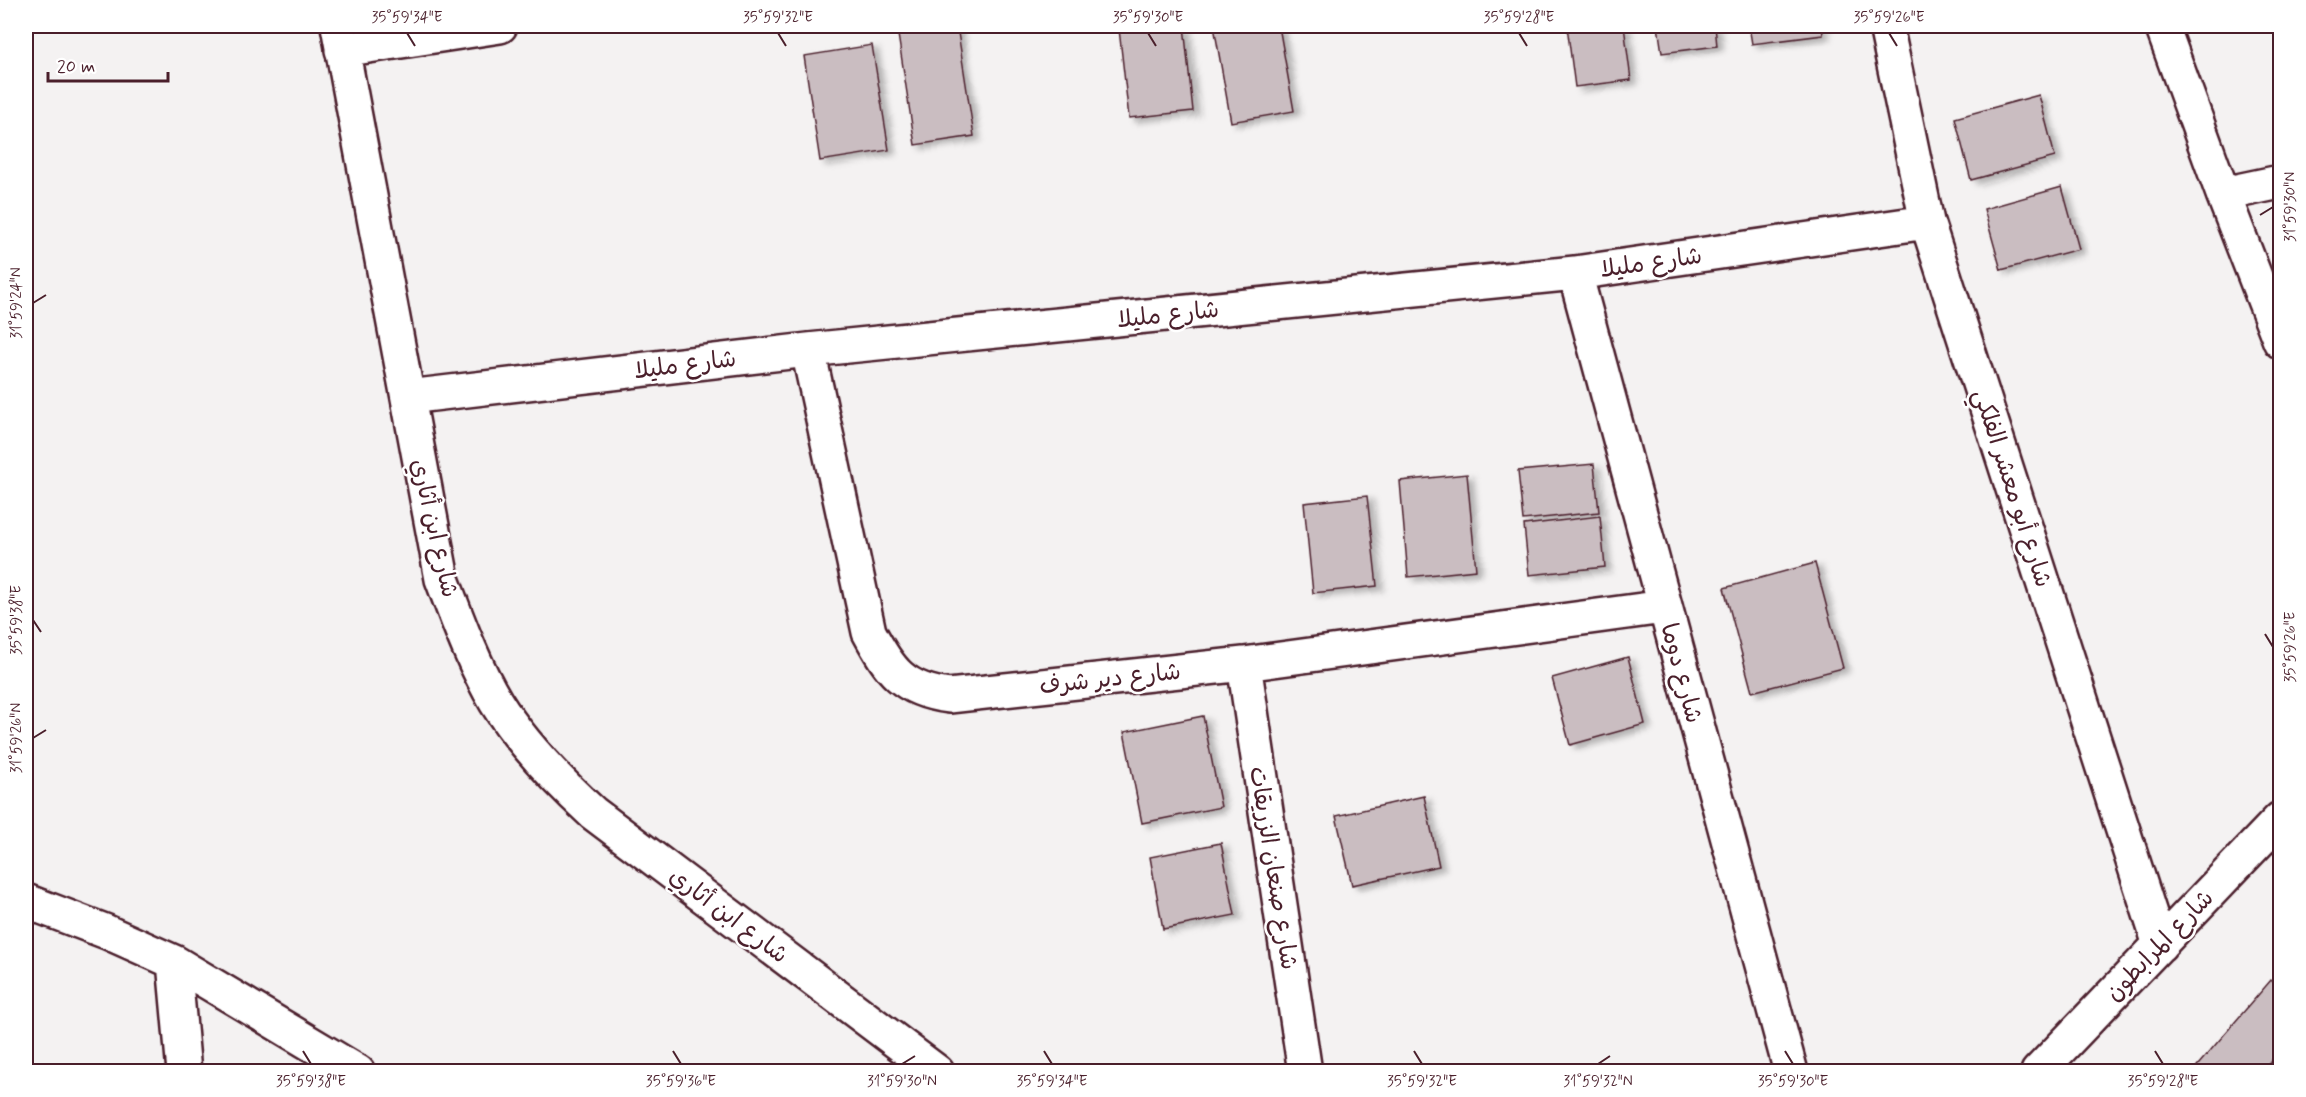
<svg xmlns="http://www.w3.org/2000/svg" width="2306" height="1097" font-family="Mynerve,'Playpen Sans Arabic',sans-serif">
<defs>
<filter id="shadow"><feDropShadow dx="6" dy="4" stdDeviation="3" flood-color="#0004"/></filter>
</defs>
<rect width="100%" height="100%" fill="#f4f2f2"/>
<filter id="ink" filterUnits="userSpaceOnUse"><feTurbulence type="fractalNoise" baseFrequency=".0167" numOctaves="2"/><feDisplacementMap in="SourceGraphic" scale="12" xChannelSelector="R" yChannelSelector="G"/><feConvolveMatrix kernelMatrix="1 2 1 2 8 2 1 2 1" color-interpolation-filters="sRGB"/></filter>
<g filter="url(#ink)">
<path fill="#cabdc1" stroke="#4a1f2b" stroke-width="1.5" filter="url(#shadow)" d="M914 26H957L974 136 915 145 897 28Z
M1148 26H1184L1193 111 1129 118 1119 29Z
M1214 26H1279L1294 111 1231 122Z
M1567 26H1624L1631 80 1575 87Z
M1658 26H1715L1717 46 1662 53Z
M1749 26H1822L1823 35 1752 44Z
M872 45 889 150 820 161 804 56Z
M2039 95 2055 157 1971 180 1955 118Z
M2062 187 2079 249 2001 270 1984 209Z
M1594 464 1599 512 1523 520 1518 471Z
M1467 474 1476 570 1408 577 1400 481Z
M1367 496 1377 586 1313 593 1304 503Z
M1600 516 1605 567 1529 575 1524 525Z
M1815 563 1843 668 1752 692 1724 588Z
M1628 657 1645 724 1570 745 1552 678Z
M1203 716 1221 807 1142 823 1124 732Z
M1424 796 1439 866 1352 885 1336 816Z
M1221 843 1235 915 1163 929 1150 857Z
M2271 980 2280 988V1050L2262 1072H2192Z"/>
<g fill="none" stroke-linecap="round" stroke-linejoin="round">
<defs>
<path id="minor" d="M338 26 442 579C458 621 473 663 496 702 522 744 557 780 593 813L937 1072
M1886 26 1927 222 2160 945
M2162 26 2223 194 2280 341
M342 50 500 26
M2223 194 2280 182
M1575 273 1791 1072
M808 350 869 632C890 671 903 690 949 696L1244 664 1664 607
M408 397 808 350 1575 273 1927 222
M1244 664 1305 1072
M26 901 107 932 174 962 358 1072
M174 962 184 1072
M2038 1072 2280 819"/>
</defs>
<use href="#minor" stroke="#4a1f2b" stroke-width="38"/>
<use href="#minor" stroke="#fff" stroke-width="33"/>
</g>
</g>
<path fill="none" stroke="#4a1f2b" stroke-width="2" d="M407 33 415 46M778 33 786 46M1148 33 1156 46M1519 33 1527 46M1889 33 1897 46M2260 215 2273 207M33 303 46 295M33 620 41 632M2265 634 2273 647M33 738 46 730M303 1051 311 1064M673 1051 681 1064M1044 1051 1052 1064M1414 1051 1422 1064M1785 1051 1793 1064M2155 1051 2163 1064M902 1064 915 1056M1598 1064 1610 1056"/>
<g text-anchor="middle" stroke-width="5" stroke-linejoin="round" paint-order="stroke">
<g font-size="24" fill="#4a1f2b" stroke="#fff">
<text transform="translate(1651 262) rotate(-8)" y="8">شارع مليلا</text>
<text transform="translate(1168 314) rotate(-6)" y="8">شارع مليلا</text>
<text transform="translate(685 364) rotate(-7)" y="8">شارع مليلا</text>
<text transform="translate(2013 488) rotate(72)" y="8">شارع أبو معشر الفلكي</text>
<text transform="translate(435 528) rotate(77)" y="8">شارع ابن أثاري</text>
<text transform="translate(1682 673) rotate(75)" y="8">شارع دوما</text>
<text transform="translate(1110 678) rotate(-6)" y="8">شارع دير شرف</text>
<text transform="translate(1274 868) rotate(81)" y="8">شارع صنعان الزريقات</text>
<text transform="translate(729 915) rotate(37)" y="8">شارع ابن أثاري</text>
<text transform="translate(2159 945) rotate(-46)" y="8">شارع المرابطون</text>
</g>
</g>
<rect width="2306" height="1097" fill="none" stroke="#fff" stroke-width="66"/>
<path d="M48 72v9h120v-9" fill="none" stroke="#4a1f2b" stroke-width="3"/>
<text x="57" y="72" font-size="18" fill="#4a1f2b" stroke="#ffffff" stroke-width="4.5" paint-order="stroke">20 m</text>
<rect x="33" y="33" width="2240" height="1031" fill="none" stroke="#4a1f2b" stroke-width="2"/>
<g font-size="15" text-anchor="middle" fill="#4a1f2b">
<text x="407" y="22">35°59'34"E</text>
<text x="778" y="22">35°59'32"E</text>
<text x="1148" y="22">35°59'30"E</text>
<text x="1519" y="22">35°59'28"E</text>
<text x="1889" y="22">35°59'26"E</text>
<text transform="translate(2290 207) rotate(-90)" y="5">31°59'30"N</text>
<text transform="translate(16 303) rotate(-90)" y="5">31°59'24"N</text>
<text transform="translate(16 620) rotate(-90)" y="5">35°59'38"E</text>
<text transform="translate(2290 647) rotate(-90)" y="5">35°59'26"E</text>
<text transform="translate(16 738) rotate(-90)" y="5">31°59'26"N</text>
<text x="311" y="1086">35°59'38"E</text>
<text x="681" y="1086">35°59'36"E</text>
<text x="902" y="1086">31°59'30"N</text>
<text x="1052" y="1086">35°59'34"E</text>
<text x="1422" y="1086">35°59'32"E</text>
<text x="1598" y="1086">31°59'32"N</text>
<text x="1793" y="1086">35°59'30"E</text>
<text x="2163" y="1086">35°59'28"E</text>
</g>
</svg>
